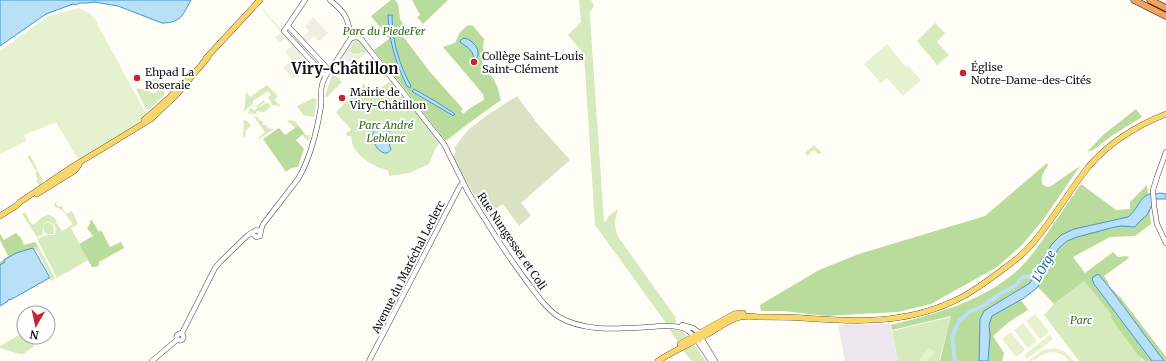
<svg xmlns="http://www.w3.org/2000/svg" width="1166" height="361" font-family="Merriweather,serif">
<rect width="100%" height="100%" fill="#fffdf5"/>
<path fill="#eee6ef" d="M890 324 898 361H845L838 325Z"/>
<path fill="#d5ebbd" d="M579 0H591L594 6 590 12V17L604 222 606 221 609 216 617 209 618 210C614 220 614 229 619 238L676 318 675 319 677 321 674 323H666L595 225 584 54 568 35 581 22Z
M935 23 945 33 937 42 949 55 937 65 917 41Z
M355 40 360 41 367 50C361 54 356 56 350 52V48Z
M334 72 337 73 335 75 342 82 327 97H325L330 81Z
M156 78 165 94 149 110 146 109 136 89C143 87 148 93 155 93L160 88 156 81 150 84 148 82Z
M390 81 440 143 435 149 429 164 409 173 389 176 388 170C377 169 360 158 354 148 352 145 352 140 351 136H347L346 133 351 130C347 123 340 119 336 112L364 84 373 94Z
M267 85 278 96 274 100 281 106 272 105V104L268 97 271 95 268 91 253 101V104L254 106H257L264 100 265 102C259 106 258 110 251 104V106L247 108 244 113 246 91 250 97Z
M314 98 316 99 317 101 314 117 303 115 297 106Z
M266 103 269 104 271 107 264 112 257 111 256 114 248 113 249 110 251 108 254 110Z
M254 117H259L258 120 263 121V125H267V128L274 129 259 139 258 138 265 132Z
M243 120 247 121 251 126 245 131 246 133 245 134 246 136 244 137 243 135 244 122Z
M287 120 295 121 306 135H310L309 140 308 141C305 138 303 136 301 133 297 129 294 128 290 123L288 125 289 123Z
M814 145 822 153 819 154 813 150 807 156 805 153Z
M30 155 42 179V183L39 185 36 180 38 179 35 174 37 172 27 156Z
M55 202H57L56 205 60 207 61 205 66 214 72 211 78 224 71 228 88 260 57 278 37 239 46 235H55C56 227 56 224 47 221 41 225 43 228 43 235L37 237 22 214 25 212 30 222 33 225C41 219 48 208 57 221L56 222 62 231 73 224 62 210 54 206Z
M46 222C53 222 55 227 54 234H47L44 232 43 226Z
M38 246 55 278 51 281 49 279 50 276 37 251 32 248Z
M1084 281 1111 314 1112 318 1143 361H1079L1044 315 1054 304Z
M951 317 939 361H898L892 331Z
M669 329C676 330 684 330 687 337L678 342Z
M24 332V337H30L34 344 33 347 23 354H20L0 348V346Z
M693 344 706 361H692L682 349Z"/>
<path fill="#b9dc9c" d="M391 0H395L398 4 400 19 406 29 404 33 402 35 430 72 463 109 461 111 463 114 470 108 484 100 483 94 443 47 455 43 460 32 468 25 473 26 484 39 483 48 486 56 482 62C485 70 493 76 496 84 499 89 499 95 501 100L469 123 447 140H445L374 50 389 39 371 16Z
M412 0H448L423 24 417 17 420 15Z
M1136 109 1142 117 1113 135 1093 150 1087 152 1103 135Z
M298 126 304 133 296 140 304 149 298 167 291 168 286 172 263 139 279 128 285 135Z
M1047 163 1048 165C1044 172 1039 177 1043 185L1048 187 1051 186 1080 166 1043 220 1022 245 997 267 931 304 898 312 858 314 827 316 784 311H761L760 305 819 270 859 254 985 216Z
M1081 184 1116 210 1130 209V202L1147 185 1151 224 1135 236 1110 237 1073 257 1085 273 1113 252 1118 257 1127 256 1129 258 1104 276 1108 282 1109 286 1121 298 1166 357V361H1164L1110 288 1098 274 1093 279 1094 284 1152 361H1145L1138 355 1111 318V314L1084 281 1054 304 1038 287 1021 300 1028 310 1009 322 993 336 1004 353 1002 361H940L951 316 892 330 891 325C936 314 985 301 1020 268 1031 257 1040 244 1048 232 1059 216 1070 200 1081 184Z
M92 220 99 232 101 230 110 247 121 242 124 248 99 262V265L96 267H92L79 244 93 236 87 228 90 224V221Z
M16 233 21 238 24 245 35 242 38 246 32 248 28 252 0 267V262L8 256 0 240V234L4 240Z"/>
<path fill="#d9e3c4" d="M517 96 537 123 570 160 521 203 531 215 519 226 503 204 486 215 480 205V203L478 201 462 175 453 156 456 152 454 148 468 130 486 116Z"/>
<path fill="#e6f2cf" d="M79 8C92 13 95 17 100 29L148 117 80 163 56 122 24 135 26 141 0 154V51L48 16Z
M887 44 906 67 908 66 921 80 903 96 887 78 881 83 864 64Z
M1035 314 1049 332 1040 339 1026 321Z
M1023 323 1037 341 1028 348 1014 330Z
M1011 332 1025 350 1016 357 1002 339Z
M1050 335 1053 339 1027 359 1024 355Z
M929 348 935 352 927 361H918Z
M1053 348C1062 349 1069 353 1073 361H1069C1063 353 1052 349 1042 355 1036 358 1036 361 1028 361L1043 350Z"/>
<path fill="#f1ede2" d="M262 7 272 20H273L281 29 283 27 286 29 284 30 297 44 300 38 301 40 303 39 302 37 309 31 305 26 313 17 328 33 319 41 314 36 300 47 305 54 290 68 297 75 293 79 283 68 292 60 285 52 292 46 285 38 280 43 275 37 281 33 261 8Z
M355 39V40L350 48V52L355 55 361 53 368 50 370 51 354 62 352 61V63L351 64 346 60 337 69 348 51 346 48 350 42Z"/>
<path fill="#b9e0f7" stroke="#3f96cf" d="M0 0H191C183 14 182 23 162 23L118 6 94 2 88 3H79L76 5 73 4 46 14 0 46Z
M388 15H392C392 40 399 65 411 86L410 88 407 86 405 82C395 61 389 39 388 15Z
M464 38C470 39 478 46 478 52 479 56 476 58 475 61H474C474 50 467 47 460 42L461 40Z
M414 89 435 101 455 114 453 116 452 115 413 92 412 91Z
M377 126C382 126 385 132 389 131V133H387L386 135 391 149C384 163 364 137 377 126Z
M1160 193 1166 194V199H1155L1147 215 1139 222 1135 227 1122 226 1115 227 1077 237 1067 241 1059 248 1048 265 1038 287 1024 298 992 316 989 325 990 335 988 361H979L980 319 984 311 1030 283 1040 263 1052 244 1061 235 1074 229 1128 217C1137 211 1139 198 1149 194 1152 194 1157 194 1160 193Z
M33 248 49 276V278L39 284V283L37 285 10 300 9 299 8 300V301L0 306V265L5 262 4 260 16 253Z
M1098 274 1110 288 1164 361H1152L1094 284 1092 278Z"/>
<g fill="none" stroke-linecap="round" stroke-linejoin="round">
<path stroke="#b9e0f7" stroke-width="4" d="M955 361 952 336 959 321 969 312 983 306 1000 294 1016 285 1023 277 1038 275"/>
<defs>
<path id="minor" d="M305 0 284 31 325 76
M330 0C346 13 348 18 351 38
M288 26 329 70
M351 38 357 37 361 39 444 144 468 192 482 215 486 221C498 241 511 260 525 279 535 292 545 308 559 317 587 333 621 328 651 327 662 326 677 324 687 330 696 336 704 352 711 361
M1166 152 1157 177 1153 190 1154 206 1157 224 1166 243
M260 233 259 231 256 230 253 232V234L256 237 260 236C261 231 261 227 264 223L298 179C311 157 317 131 321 106 322 99 320 92 322 85 324 76 329 71 334 64 340 56 345 47 351 38
M682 325 693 328 697 331 715 361
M182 333 215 268 220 262 248 235 253 232
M176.5 337a3.5 3.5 0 1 1 7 0a3.5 3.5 0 1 1-7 0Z
M152 361 178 339
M369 361 460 186 463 183"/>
<path id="major" d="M206 58 260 0
M144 120 170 97 189 75
M37 194 74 171 79 165
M0 216 16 206 20 202 72 167 151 119 178 93 208 57
M680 344 734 314 743 313
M658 361C673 351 690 344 706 335 716 330 729 319 740 317 746 316 752 316 758 317 773 317 788 317 803 318 856 322 905 324 954 301 972 293 987 281 1002 270 1013 262 1024 254 1032 244 1053 220 1069 191 1089 166 1109 143 1138 125 1166 114"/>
<path id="highway" d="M1134 0 1166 16
M1150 0 1166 8"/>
</defs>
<use href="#minor" stroke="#444" stroke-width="5.5"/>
<use href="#major" stroke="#222" stroke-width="6"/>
<use href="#highway" stroke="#222" stroke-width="7"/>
<use href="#minor" stroke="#fff" stroke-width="4.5"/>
<use href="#major" stroke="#f9d66b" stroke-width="5.5"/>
<use href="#highway" stroke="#f5a25d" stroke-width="6"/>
</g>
<g fill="#c4262e" stroke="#fff" stroke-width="1.5">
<circle cx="474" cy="62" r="4"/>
<circle cx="963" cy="73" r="4"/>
<circle cx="137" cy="78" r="4"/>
<circle cx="342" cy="98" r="4"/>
</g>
<g text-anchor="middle" stroke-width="4" stroke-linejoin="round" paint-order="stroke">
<g font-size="11" font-style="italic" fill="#2f6b1f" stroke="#fff">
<text x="384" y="35">Parc du PiedeFer</text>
<text x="386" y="129">Parc André<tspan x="386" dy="13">Leblanc</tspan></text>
<text x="1081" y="324">Parc</text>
</g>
<g font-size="11" fill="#111" stroke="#fff" text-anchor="start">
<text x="482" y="60">Collège Saint-Louis<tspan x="482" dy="13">Saint-Clément</tspan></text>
<text x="971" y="71">Église<tspan x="971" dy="13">Notre-Dame-des-Cités</tspan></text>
<text x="145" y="76">Ehpad La<tspan x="145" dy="13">Roseraie</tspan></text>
<text x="350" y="96">Mairie de<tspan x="350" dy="13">Viry-Châtillon</tspan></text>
</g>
<g font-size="11" fill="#111" stroke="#fff">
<text transform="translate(512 241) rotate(56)" y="4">Rue Nungesser et Coli</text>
<text transform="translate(408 267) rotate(-63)" y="4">Avenue du Maréchal Leclerc</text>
</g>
<g font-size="12" font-style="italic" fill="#1768a6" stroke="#fff">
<text transform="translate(1044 266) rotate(-61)" y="4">L'Orge</text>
</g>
<g font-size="15" font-weight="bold" fill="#111" stroke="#fff">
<text x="345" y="74">Viry-Châtillon</text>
</g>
</g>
<g transform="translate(36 325) rotate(189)"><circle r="19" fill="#ffffff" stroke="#a0a0a0"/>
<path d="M0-3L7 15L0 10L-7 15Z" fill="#c4262e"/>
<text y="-6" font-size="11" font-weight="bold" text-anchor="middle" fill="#111111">N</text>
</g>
</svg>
